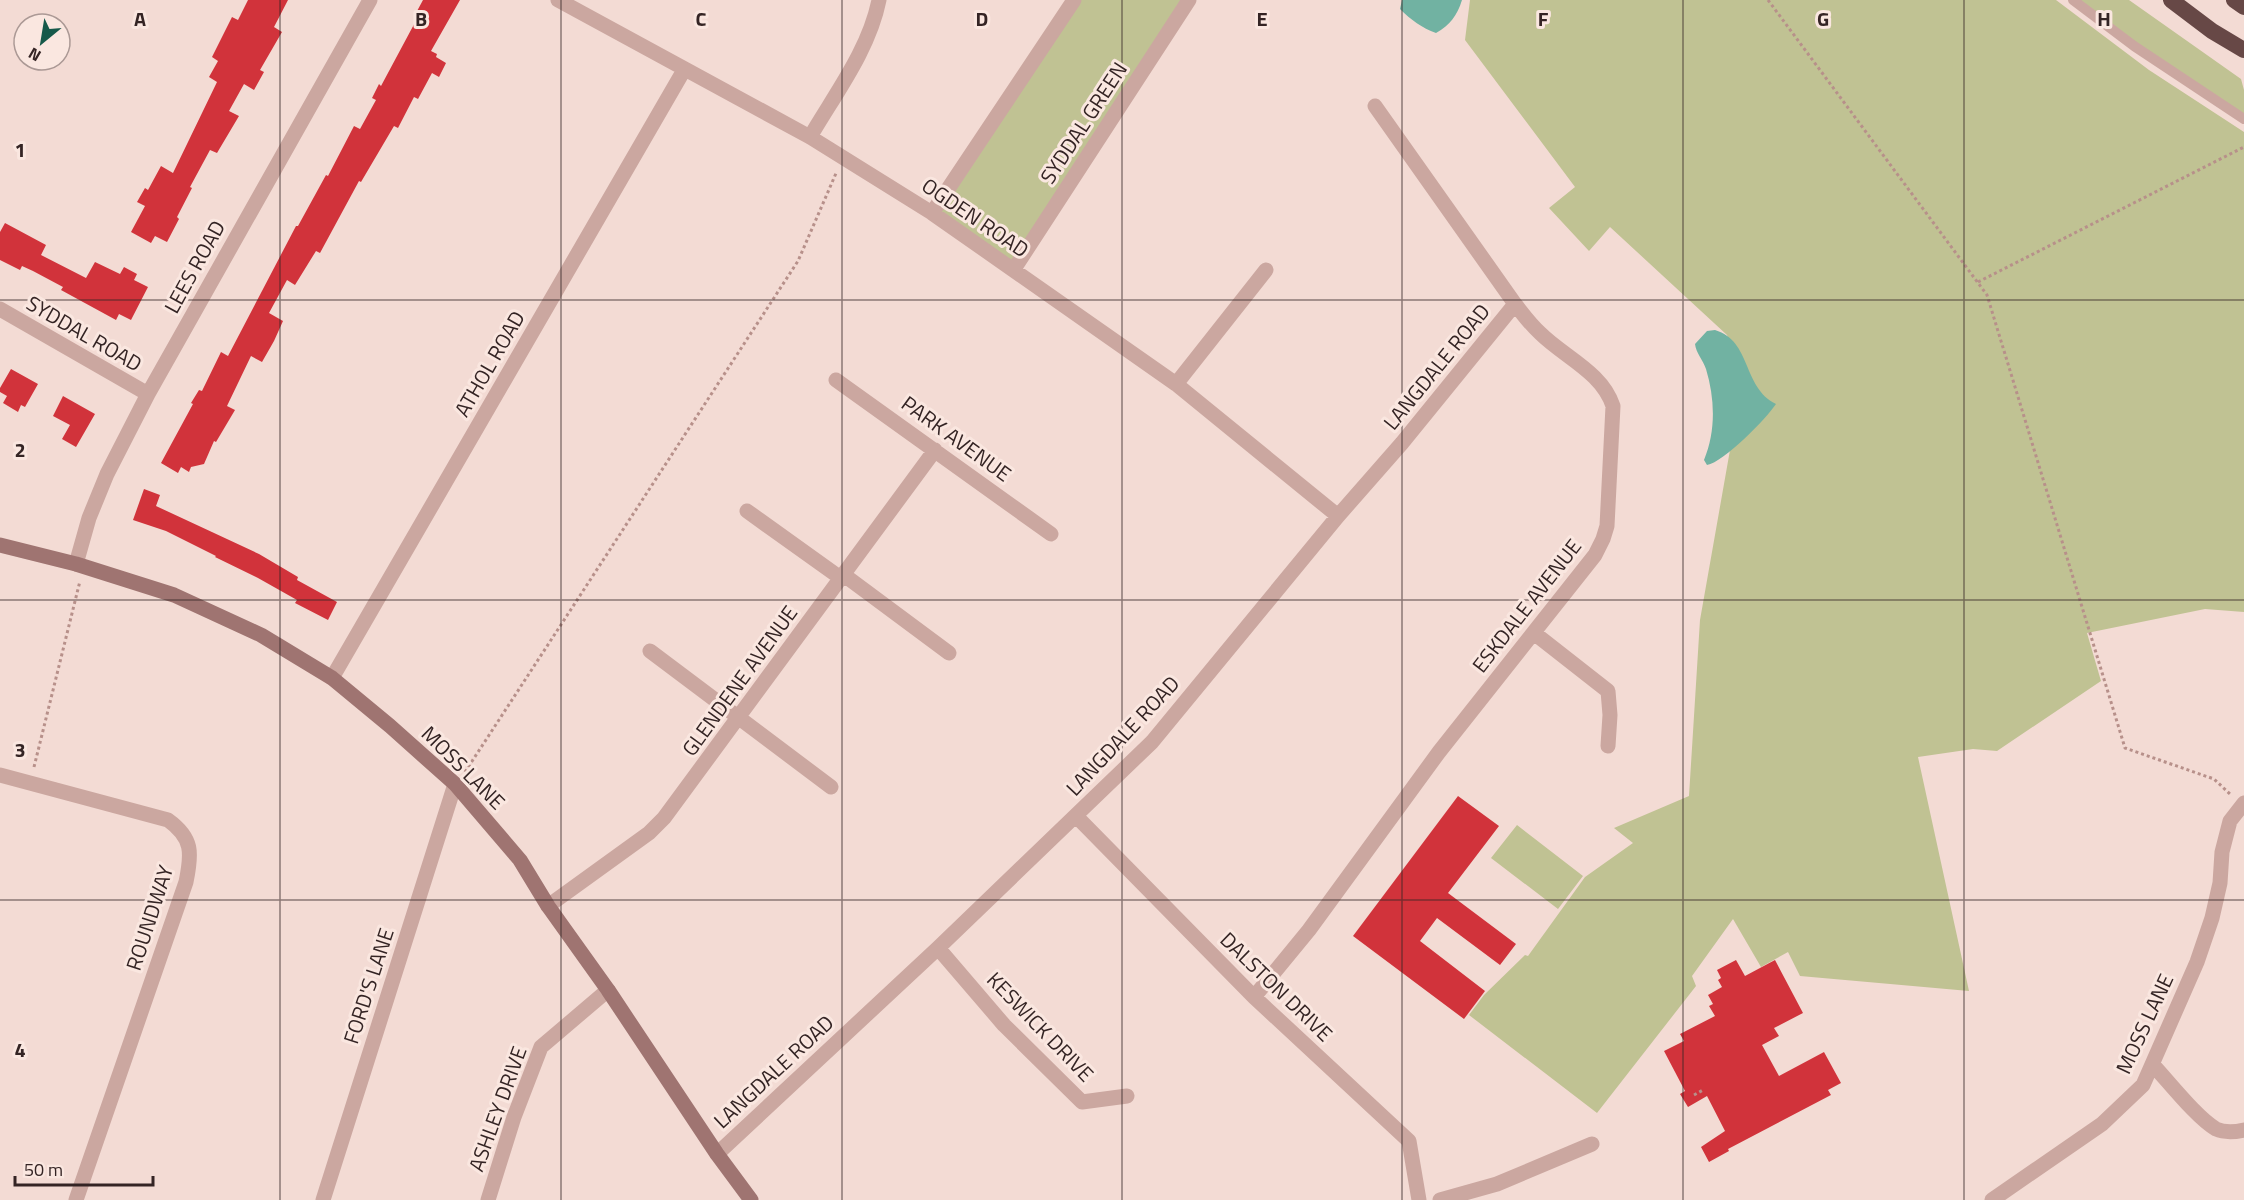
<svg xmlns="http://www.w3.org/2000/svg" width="2244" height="1200" font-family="'Titillium Web',sans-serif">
<rect width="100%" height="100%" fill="#f3dbd4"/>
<path fill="#c0c293" d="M1074 0H1189L1014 269 932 213Z
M1470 0H2056L2149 70 2244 132V612L2205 609 2087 633 2101 681 1997 751 1973 749 1918 757 1969 991 1800 976 1788 952 1761 967 1733 919 1692 976 1696 986 1597 1113 1469 1015 1484 995 1525 955 1528 956 1585 877 1633 843 1614 828 1689 796 1700 620 1742 382 1727 335 1610 227 1589 251 1549 208 1575 187 1465 40Z
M2073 0H2129L2241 79 2244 90V119Z
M1517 825 1583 876 1558 909 1491 858Z"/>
<path fill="#71b2a2" d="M1402 0H1462C1457 16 1450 25 1436 33 1422 28 1411 20 1400 9Z
M1715 330C1752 341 1742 387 1776 404 1766 419 1724 462 1707 465L1704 460C1716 431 1715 399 1706 369 1703 360 1696 353 1695 344L1707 331Z"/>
<path fill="#d1333b" d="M248 0H288L274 27 282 32 260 70 264 72 254 90 244 84 229 111 239 116 217 153 210 150 190 187 192 188 177 217 179 219 167 242 155 236 151 243 131 232 145 206 137 202 145 188 148 190 161 166 173 173 217 82 209 77 218 61 212 57 232 17 238 20Z
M423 0H460L431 51 437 54 436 57 446 63 439 77 432 73 418 99 414 97 398 128 394 126 361 182 359 181 320 253 316 251 295 285 287 280 269 313 283 321 274 341 262 362 251 356 227 406 235 410 216 442 214 441 204 464 191 467 189 472 181 467 178 473 161 463 193 404 191 403 199 390 202 391 221 352 228 356 296 226H298L326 175 328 176 354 126 360 129 376 100 372 98 379 84 381 86 419 15 416 13Z
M5 223 46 245 41 255 86 278 95 262 120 274 124 267 137 274 134 280 148 287 131 320 119 314 116 320 61 290 63 287 33 271 22 266 20 270 0 260V232Z
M11 369 38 384 25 407 21 405 18 412 3 403 7 396 0 392V388Z
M63 396 95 414 76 447 62 439 70 425 53 416Z
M144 489 160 495 156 506 259 554 298 577 297 580 337 602 328 620 295 603 297 600 258 578 215 557 216 556 166 531 133 520Z
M1458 796 1499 826 1448 893 1516 944 1500 965 1437 918 1420 941 1485 991 1464 1019 1353 936Z
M1736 960 1745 976 1775 960 1803 1013 1774 1028 1779 1036 1762 1045 1779 1076 1824 1052 1841 1083 1828 1090 1831 1095 1728 1149 1729 1151 1709 1162 1701 1147 1725 1131 1707 1096 1688 1107 1680 1094 1685 1091 1664 1051 1684 1041 1680 1034 1715 1016 1709 1006 1713 1004 1708 995 1722 987 1718 980 1721 978 1717 970Z"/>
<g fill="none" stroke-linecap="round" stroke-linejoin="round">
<path stroke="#b7908a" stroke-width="3" stroke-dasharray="3 3" stroke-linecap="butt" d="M1768 0 1987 295 2125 748 2214 779 2231 795
M1978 282 2244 147
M34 767 80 581
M465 772 798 261 837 171
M1694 1095 1703 1090"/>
<path stroke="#cba7a0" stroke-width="10" d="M2073 0 2134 46 2244 119"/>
<path stroke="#cba7a0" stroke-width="15" d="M558 0 810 137 932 213 1176 384 1338 516
M810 137C835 94 869 50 879 0
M932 213 1074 0
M1014 269 1189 0
M0 309 148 394
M836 380 1051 534
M1176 384 1266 270
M747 511 842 579
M76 564 89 518 107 474 148 394 370 0
M844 575 949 653
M1534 633 1608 691 1610 715 1608 746
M650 651 831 787
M332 678 684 70
M0 775 168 820C193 838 192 853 186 882L76 1200
M1076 816 1254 997 1409 1141 1419 1200
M548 906 649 833 664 818 935 450
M938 948 1004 1025 1082 1102 1127 1096
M1254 997 1309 930 1439 752 1595 555 1603 539 1607 526 1613 406C1602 372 1564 357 1540 333 1530 324 1523 314 1515 304L1375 106
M2153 1065C2169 1082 2197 1118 2216 1129 2225 1133 2235 1132 2244 1130
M717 1154 938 948 1152 742 1338 516 1402 443 1515 304
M323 1200 455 784
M488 1200 514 1117 541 1047 608 990
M1440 1200 1497 1184 1592 1144
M1992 1200 2102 1124 2143 1085 2197 962 2212 918 2220 883 2222 852 2230 821 2244 803"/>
<path stroke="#9f7471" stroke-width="15" d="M0 545 76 564 174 595 261 635 332 678 390 726 455 784 520 860 548 906 608 990 717 1154 751 1200"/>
<path stroke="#674846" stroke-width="16" d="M2171 0 2212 31 2244 50
M2234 0 2244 7"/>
</g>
<path fill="none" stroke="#342424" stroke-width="1.5" stroke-opacity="0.55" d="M280 0V1200M561 0V1200M842 0V1200M1122 0V1200M1402 0V1200M1683 0V1200M1964 0V1200M0 300H2244M0 600H2244M0 900H2244"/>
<g text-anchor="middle" stroke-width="6" stroke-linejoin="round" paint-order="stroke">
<g font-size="21" fill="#342424" stroke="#fae7e0">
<text transform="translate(1084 123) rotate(-57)" y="7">SYDDAL GREEN</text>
<text transform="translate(975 218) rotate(34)" y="7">OGDEN ROAD</text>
<text transform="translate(195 267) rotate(-61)" y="7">LEES ROAD</text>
<text transform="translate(84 334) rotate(30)" y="7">SYDDAL ROAD</text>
<text transform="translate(490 364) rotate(-60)" y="7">ATHOL ROAD</text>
<text transform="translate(1437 367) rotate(-51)" y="7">LANGDALE ROAD</text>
<text transform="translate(956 439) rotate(36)" y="7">PARK AVENUE</text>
<text transform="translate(1527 606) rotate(-52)" y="7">ESKDALE AVENUE</text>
<text transform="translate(740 681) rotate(-54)" y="7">GLENDENE AVENUE</text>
<text transform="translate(1123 736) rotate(-47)" y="7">LANGDALE ROAD</text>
<text transform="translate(463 768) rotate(45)" y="7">MOSS LANE</text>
<text transform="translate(150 918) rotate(-72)" y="7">ROUNDWAY</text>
<text transform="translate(369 986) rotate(-72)" y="7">FORD'S LANE</text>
<text transform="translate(1276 987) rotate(44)" y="7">DALSTON DRIVE</text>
<text transform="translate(2145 1024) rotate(-65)" y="7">MOSS LANE</text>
<text transform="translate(1040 1027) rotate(46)" y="7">KESWICK DRIVE</text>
<text transform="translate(774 1072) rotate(-43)" y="7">LANGDALE ROAD</text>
<text transform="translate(498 1109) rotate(-70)" y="7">ASHLEY DRIVE</text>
</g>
</g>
<g font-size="20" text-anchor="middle" font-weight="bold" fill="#342424" stroke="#fae7e0" stroke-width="6" stroke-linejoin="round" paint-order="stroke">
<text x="140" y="26">A</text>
<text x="421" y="26">B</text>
<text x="701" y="26">C</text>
<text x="982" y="26">D</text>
<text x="1262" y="26">E</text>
<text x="1543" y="26">F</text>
<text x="1823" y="26">G</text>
<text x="2104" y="26">H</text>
<text x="20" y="157">1</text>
<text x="20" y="457">2</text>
<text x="20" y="757">3</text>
<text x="20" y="1057">4</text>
</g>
<g transform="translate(42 42) rotate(210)"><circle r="28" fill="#fae7e0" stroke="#ab9995" stroke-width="1.5"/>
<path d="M0-4.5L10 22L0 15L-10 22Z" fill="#16594a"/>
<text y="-9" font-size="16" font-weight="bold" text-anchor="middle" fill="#342424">N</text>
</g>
<path d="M15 1176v9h138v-9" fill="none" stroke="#342424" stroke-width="3"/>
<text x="24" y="1176" font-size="18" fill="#342424" stroke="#fae7e0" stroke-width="4.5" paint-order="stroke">50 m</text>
</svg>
